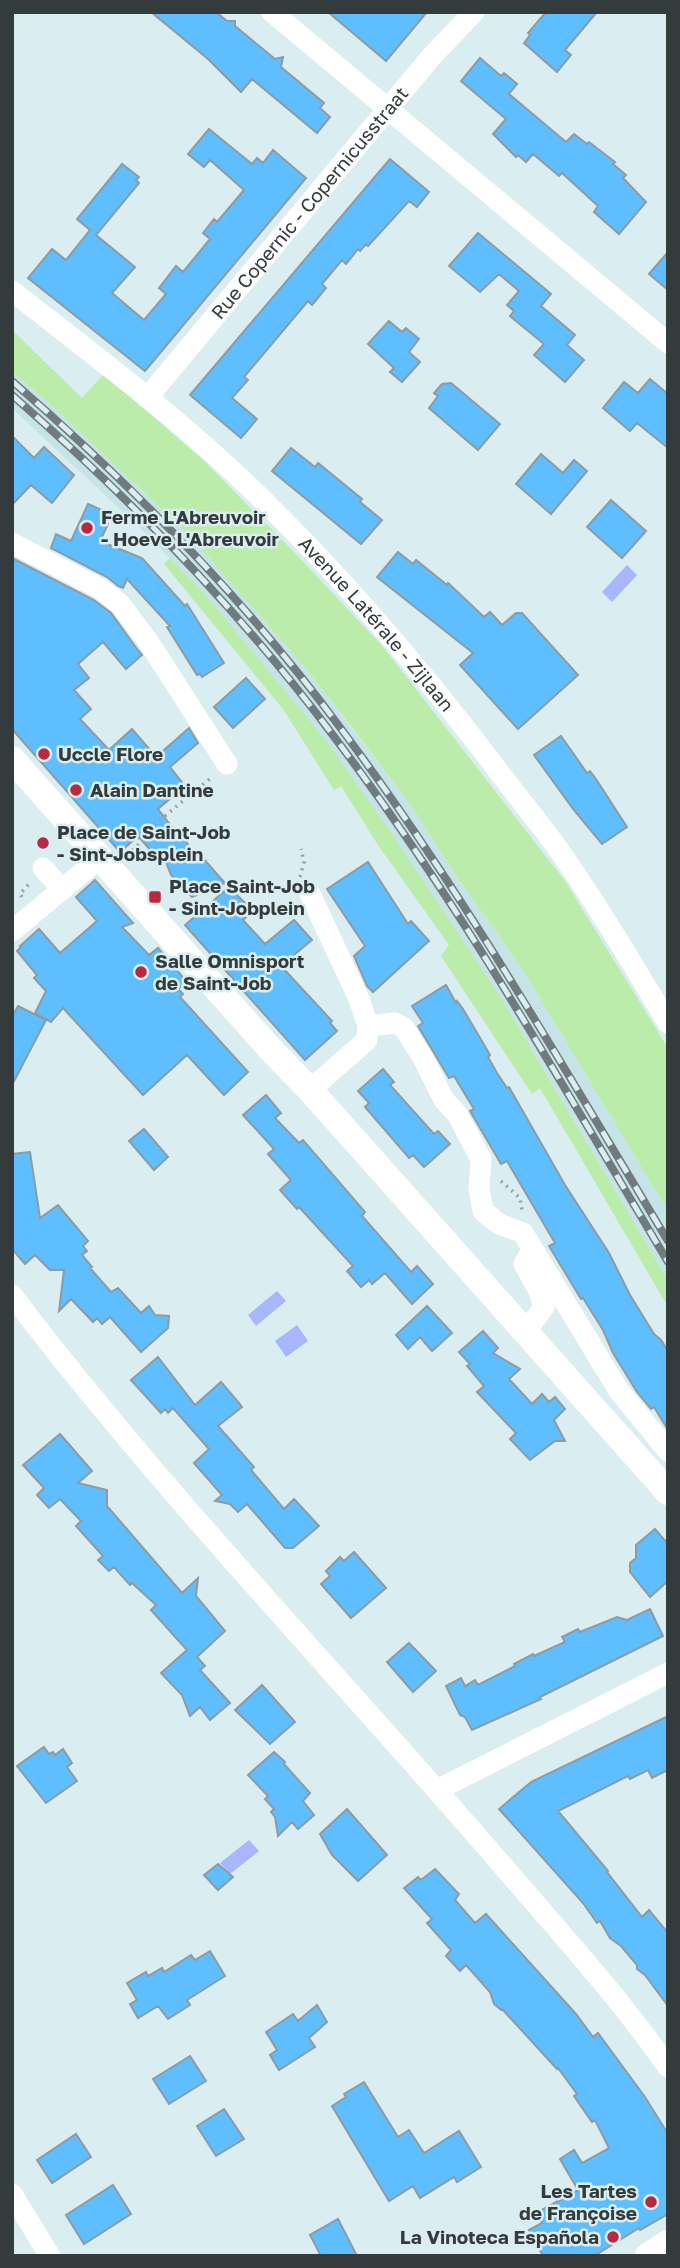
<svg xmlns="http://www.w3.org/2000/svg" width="680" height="2268" font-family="'Golos Text',sans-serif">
<rect width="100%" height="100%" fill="#daedf0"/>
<path fill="#c6e3e7" d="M12 371 61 414 188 534 302 664 411 805 454 872 523 970 668 1211V1280L500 996 388 828 204 593 135 523 12 408Z"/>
<path fill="#bbeca9" d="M12 330 82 398 104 374 203 460 293 551 384 648 565 881 668 1048V1211L523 970 454 872 411 805 354 730 302 664 188 534 61 414 12 371Z
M170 558 204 593 327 742 388 828 500 996 668 1280V1307L540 1088 532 1094 441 956 449 945 378 845 341 786 334 790 283 709 164 564Z"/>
<path fill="#a7b6fd" d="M627 565 637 575 612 602 602 592Z
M277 1291 286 1301 256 1326 248 1315Z
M297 1325 308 1341 286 1357 275 1341Z
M249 1840 259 1851 230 1874 220 1863Z"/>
<path fill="#5fbefd" stroke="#8d9ba4" stroke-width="2" d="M151 12H216L227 21H235V26L275 59 283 57 281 67 324 103 320 108 330 117 317 133 252 79 241 92 208 59Z
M328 12H427L386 61Z
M546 12H597L565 50 571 55 557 72 524 43 530 35 528 33Z
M480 58 501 76 504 73 517 84 509 94 566 142 574 134 587 144 589 142 615 162 613 164 626 175 623 178 646 202 619 234 594 212 598 206 562 173 559 176 533 154 526 162 518 155 516 157 493 134 506 119 461 81Z
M209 129 252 164 257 158 263 163 273 150 306 178 145 371 28 278 52 249 66 260 90 230 77 219 122 164 139 177 136 180 139 183 96 235 135 267 112 293 144 320 166 294 159 288 176 266 183 272 210 239 203 233 214 219 217 222 244 190 210 160 204 167 188 154Z
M390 159 429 192 417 207 409 201 368 246 366 244 360 251 358 249 346 264 342 260 322 284 326 288 312 305 308 301 244 377 248 380 232 398 257 419 241 438 190 395Z
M478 233 551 294 541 306 575 335 567 345 584 360 565 382 534 355 544 344 510 316 514 311 507 305 519 291 499 274 480 292 449 266Z
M668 252V290L649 274Z
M389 321 402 332 406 328 419 339 409 352 420 362 402 382 390 372 394 368 368 344Z
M650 379 668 394V448L637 423 630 431 603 408 624 382 638 393Z
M451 383 500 424 478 450 429 408 438 396 434 393 442 384Z
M12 436 34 458 44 447 74 475 52 503 31 485 12 505Z
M291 448 315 467 318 463 362 499 360 502 382 520 361 544 272 471Z
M541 454 563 473 574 460 587 471 551 514 516 484Z
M611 500 646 531 622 558 587 527Z
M88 504 104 511 100 521 108 524 100 541 142 558 185 606 187 604 224 663 202 677 200 674 197 675 167 627 170 626 127 579 123 588 118 586 107 577 51 548 56 534 71 541Z
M398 552 413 564 416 560 447 585 448 583 484 617 490 612 502 625 516 613H522L578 675 518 729 460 665 473 653 377 577Z
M12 558 94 600 111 613 137 649 142 655 126 669 103 642 78 664 89 678 74 690 91 709 80 719 109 750 132 729 156 757 189 728 198 743 170 767 185 786 158 809 182 840 185 838 192 855 196 850 225 883 192 897 171 875 164 857 160 861 138 836 120 852 12 729Z
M246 678 265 699 233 728 214 707Z
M561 736 587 773 590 771 596 779 627 827 602 844 573 809 534 755Z
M368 862 408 924 411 921 429 941 373 992 367 986 354 956 365 946 327 889Z
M95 880 133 923 122 927 149 955 158 948 187 982 178 989 183 994 180 997 248 1072 224 1095 187 1055 143 1095 63 1008 51 1022 35 1013 46 991 34 978 37 975 17 951 21 947 20 946 39 929 60 953 97 921 76 897Z
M229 887 253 911 243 920 265 944 294 920 312 940 281 966 332 1021 330 1023 337 1031 305 1060 185 925Z
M446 985 456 1003 457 1001 463 1009 486 1048 490 1055 488 1057 497 1073 507 1088 509 1087 565 1185 609 1253 630 1295 654 1334 661 1340 668 1351V1430L654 1407 651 1409 637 1392 613 1353 603 1330 583 1298 581 1299 549 1246 555 1243 507 1161 501 1164 470 1111 474 1109 466 1096 454 1076 449 1078 418 1026 423 1023 412 1006Z
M18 1006 46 1020 12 1085V1017Z
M383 1069 394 1082 390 1085 434 1134 438 1131 450 1144 424 1167 413 1155 409 1158 365 1107 369 1103 358 1091Z
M266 1095 281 1113 275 1118 299 1143 303 1140 365 1212 362 1216 411 1272 417 1266 433 1284 412 1304 385 1273 372 1284 369 1280 361 1287 347 1271 353 1266 299 1207 297 1209 280 1190 291 1180 268 1154 274 1149 243 1115Z
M144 1129 168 1157 154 1170 129 1141Z
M30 1152 40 1218 58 1205 88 1241 83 1246 87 1251 82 1255 92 1267 90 1268 111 1292 118 1288 141 1313 149 1306 155 1315 169 1316 168 1328 141 1352 110 1317 102 1324 97 1318 93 1322 71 1299 59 1311 64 1270H50L35 1255 25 1264 12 1249V1154Z
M427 1306 452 1333 432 1351 420 1337 408 1349 396 1335Z
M483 1331 498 1348 493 1353 520 1369 509 1379 532 1404 542 1394 549 1402 555 1397 565 1409 554 1420 565 1441H555L530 1460 510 1439 516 1433 477 1392 484 1386 467 1366 470 1364 459 1352Z
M158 1357 195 1405 221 1382 240 1404 242 1407 218 1426 254 1467 251 1470 284 1509 294 1499 319 1526 293 1548H285L247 1504 238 1512 230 1504 215 1501 222 1495 194 1463 209 1449 173 1408 168 1413 165 1409 161 1413 131 1380Z
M60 1434 92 1471 78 1483 107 1490V1506L182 1593 198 1578 196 1596 225 1631 197 1657 205 1666 200 1670 230 1703 210 1720 200 1707 190 1716 182 1695 161 1673 187 1650 151 1610 156 1605 132 1583 130 1585 114 1567 109 1571 98 1560 103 1556 76 1526 81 1521 60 1499 49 1508 37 1495 44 1488 23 1465Z
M655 1529 668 1544V1581L650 1597 630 1572V1563L636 1558V1545Z
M354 1552 386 1588 351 1618 321 1584 330 1576 326 1571 340 1557 344 1561Z
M650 1609 663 1636 540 1697 541 1699 472 1730 465 1717 460 1715 446 1686 461 1678 465 1686 475 1680 478 1685 515 1666 514 1664 533 1654 534 1656 565 1642 562 1637 578 1629 580 1632 617 1617 627 1620Z
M409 1643 436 1671 413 1692 387 1662Z
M262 1685 295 1722 270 1744 235 1710Z
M668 1716V1770L652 1778 648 1770 630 1779 628 1776 558 1811 608 1871 607 1872 642 1917 649 1910 668 1933V2006L645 1975 637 1969V1965L621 1946 610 1938 600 1921 597 1923 583 1903 499 1809 531 1782Z
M44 1747 49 1754 53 1752 55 1755 63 1749 72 1763 67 1767 77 1781 46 1803 17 1766Z
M274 1752 285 1762 284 1764 310 1793 303 1801 314 1815 298 1829 292 1822 278 1836 275 1817 271 1812 274 1809 265 1799 268 1796 248 1775Z
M347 1809 387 1855 358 1881 332 1855 320 1834Z
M218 1864 233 1877 218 1890 204 1875Z
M435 1869 459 1894 455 1900 475 1923 486 1914 576 2014 593 2037 598 2033 645 2097 668 2134V2214L640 2230 639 2228 594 2256H543L529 2230 542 2223 538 2212 578 2190 560 2159 574 2150 582 2163 609 2148 595 2120 592 2122 574 2096 577 2094 558 2068 557 2069 502 2009 501 2010 494 2004 490 1992 466 1965 460 1971 446 1956 451 1950 427 1923 432 1919 404 1888 418 1877 421 1880Z
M210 1951 225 1976 187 2000 190 2005 168 2019 158 2006 138 2018 130 2004 137 2000 127 1983 146 1972 148 1976 162 1968 164 1972 191 1955 195 1960Z
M317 2005 327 2022 309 2038 315 2047 279 2070 270 2055 277 2050 266 2032 293 2014 298 2021Z
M190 2056 206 2081 169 2104 153 2079Z
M364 2082 398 2137 409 2130 424 2153 459 2131 481 2167 457 2182 454 2177 420 2198 413 2186 389 2201 332 2106 346 2097 344 2094Z
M224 2109 244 2139 216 2156 197 2126Z
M76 2134 91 2157 52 2183 37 2160Z
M113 2185 131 2214 84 2244 66 2215Z
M338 2219 357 2256H321L310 2235Z"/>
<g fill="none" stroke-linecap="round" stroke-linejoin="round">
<path stroke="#95a4a6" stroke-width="3.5" stroke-dasharray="2 5" stroke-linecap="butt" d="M154 825 212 777
M127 855 139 844V838
M300 877 304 862 301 849
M22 897 20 894 29 884
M501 1181 520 1198 522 1210"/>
<g stroke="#fff" stroke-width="21">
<path d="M272 12 668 343"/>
<path id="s1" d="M12 291C90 352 169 411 241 479 334 567 416 663 493 764 515 794 539 822 561 853 599 907 633 965 668 1023"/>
<path id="s2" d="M147 398 432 56 474 12"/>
<path d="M12 543 101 589 120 604 148 641 227 764"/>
<path d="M43 868 62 889"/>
<path d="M12 931 100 858"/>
<path d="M368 1026 395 1023 404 1028 423 1058 444 1100 457 1114 481 1159 479 1188 483 1211 499 1224 523 1233 619 1391 668 1451"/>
<path d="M310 1090 367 1040 368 1026 359 999 310 894"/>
<path d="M12 1295C162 1492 335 1671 496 1858 555 1927 616 1993 668 2067"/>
<path d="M526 1331 544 1307 539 1291 524 1264 528 1257"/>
<path d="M437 1790 668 1673"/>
<path d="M12 2194 50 2256"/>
</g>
<path stroke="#fff" stroke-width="26" d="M12 759 272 1051 310 1090 668 1492
M648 2256 668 2243"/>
<defs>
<path id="rail" d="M12 381C133 486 247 601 342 730 463 892 564 1068 668 1241
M12 395C129 497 239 610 332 734 458 900 561 1083 668 1262"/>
</defs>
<use href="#rail" stroke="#6f7b7d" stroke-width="8"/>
<use href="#rail" stroke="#daedf0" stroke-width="5" stroke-dasharray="16" stroke-linecap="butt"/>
</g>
<g fill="#b92740" stroke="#daedf0" stroke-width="2.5">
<circle cx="87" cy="528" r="7"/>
<circle cx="44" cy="754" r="7"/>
<circle cx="76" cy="790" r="7"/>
<circle cx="43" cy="843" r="7"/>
<rect x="148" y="890" width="14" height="14" rx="3.5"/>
<circle cx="141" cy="972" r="7"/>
<circle cx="651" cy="2202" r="7"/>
<circle cx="613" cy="2237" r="7"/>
</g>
<g text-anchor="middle" stroke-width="5" stroke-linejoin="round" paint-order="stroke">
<g font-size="19" fill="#333b3c" stroke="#daedf0">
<text dy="7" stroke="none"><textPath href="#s2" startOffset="254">Rue Copernic - Copernicusstraat</textPath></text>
<text dy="7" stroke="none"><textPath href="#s1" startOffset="495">Avenue Latérale - Zijlaan</textPath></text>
</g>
<g font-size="19" font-weight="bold" fill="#333b3c" stroke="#daedf0" text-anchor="start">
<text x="101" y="524">Ferme L'Abreuvoir<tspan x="101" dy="22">- Hoeve L'Abreuvoir</tspan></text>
<text x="58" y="761">Uccle Flore</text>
<text x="90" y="797">Alain Dantine</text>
<text x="57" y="839">Place de Saint-Job<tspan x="57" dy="22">- Sint-Jobsplein</tspan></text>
<text x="169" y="893">Place Saint-Job<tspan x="169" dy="22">- Sint-Jobplein</tspan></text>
<text x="155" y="968">Salle Omnisport<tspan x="155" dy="22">de Saint-Job</tspan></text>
<text x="637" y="2198" text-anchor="end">Les Tartes<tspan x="637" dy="22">de Françoise</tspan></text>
<text x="599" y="2244" text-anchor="end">La Vinoteca Española</text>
</g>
</g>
<rect width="680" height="2268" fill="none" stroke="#333b3c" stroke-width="28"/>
</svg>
